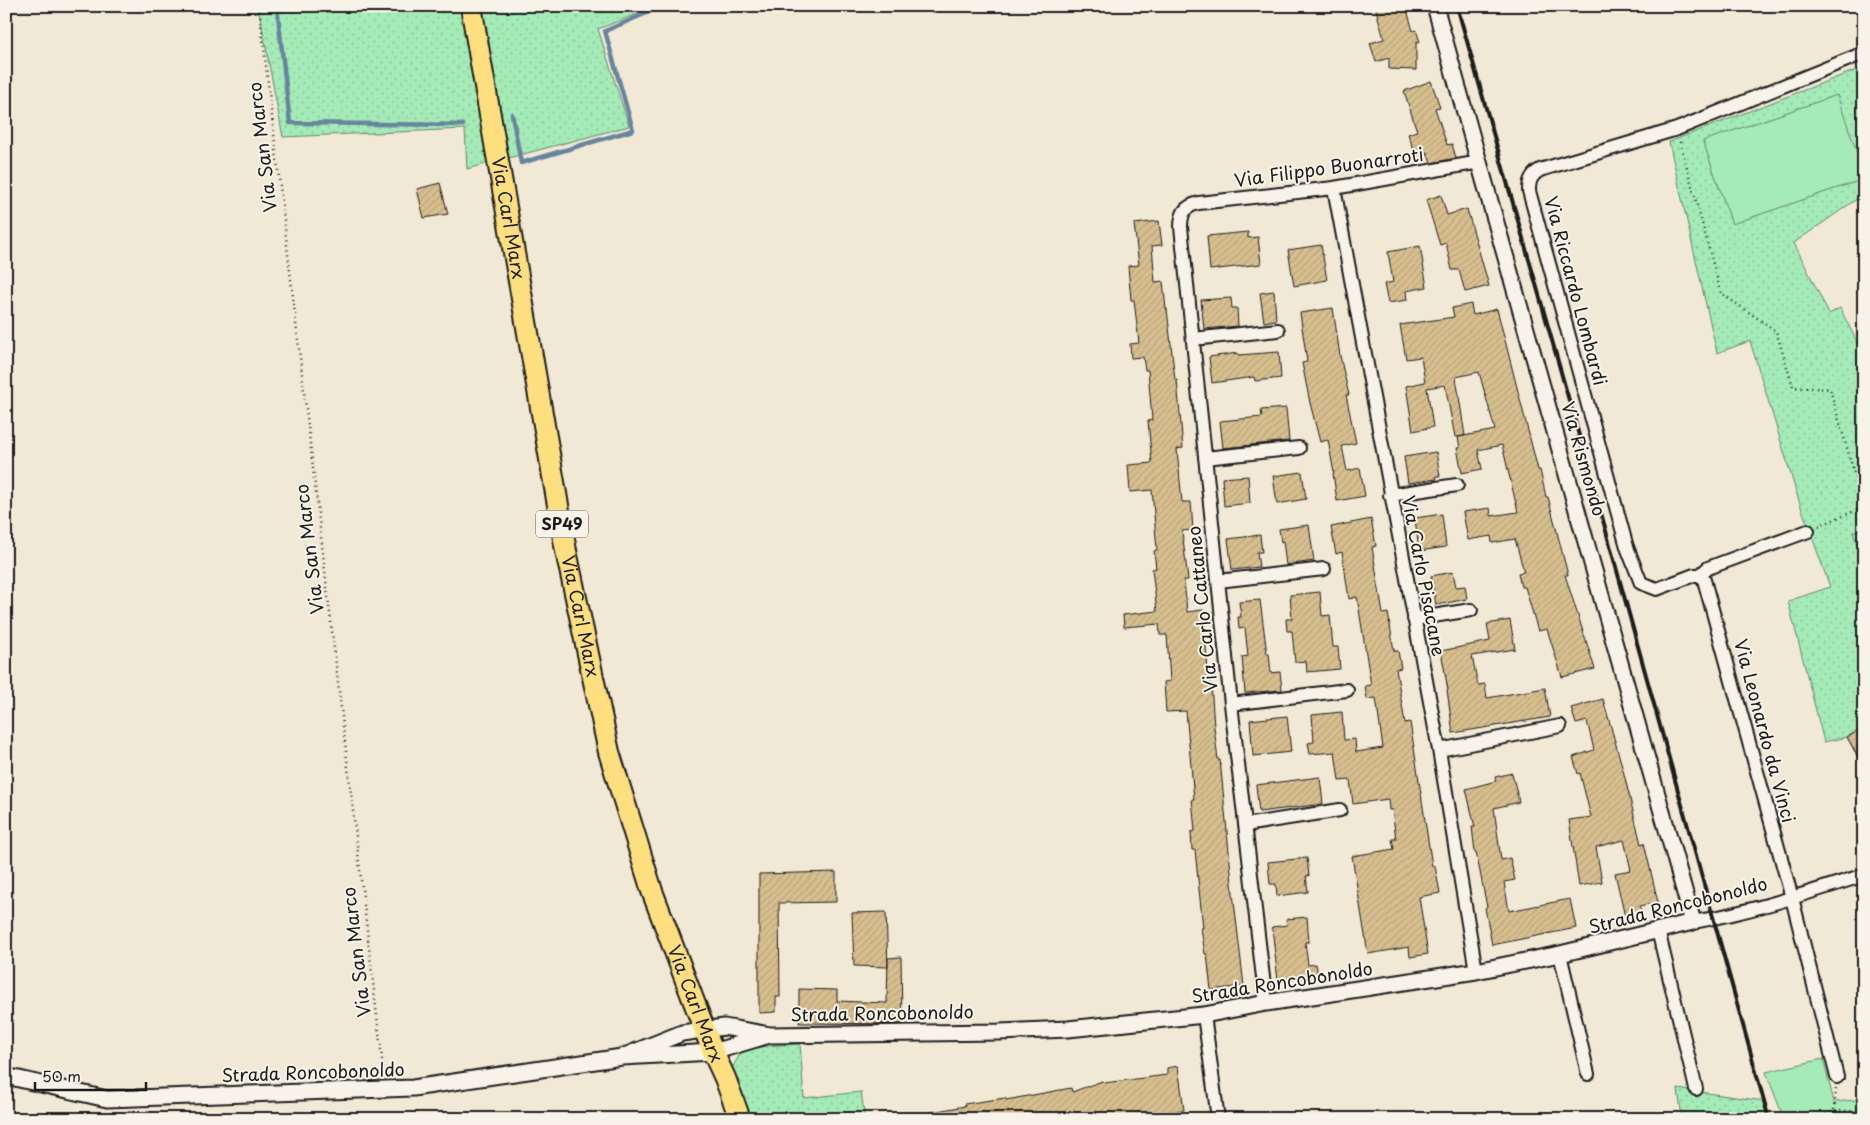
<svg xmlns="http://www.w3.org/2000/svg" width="1870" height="1125" font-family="'Playpen Sans',sans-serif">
<defs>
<pattern id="grass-dots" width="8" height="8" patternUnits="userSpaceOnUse" patternTransform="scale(1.25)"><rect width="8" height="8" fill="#a4ebb8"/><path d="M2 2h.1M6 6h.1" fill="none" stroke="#8dc99e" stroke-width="1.8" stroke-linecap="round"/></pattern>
<pattern id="building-hatch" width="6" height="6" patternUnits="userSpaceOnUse" patternTransform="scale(1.25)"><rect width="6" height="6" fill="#d8bf8f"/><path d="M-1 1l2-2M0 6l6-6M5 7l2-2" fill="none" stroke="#b9a47b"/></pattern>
</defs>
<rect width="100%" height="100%" fill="#f1e9d6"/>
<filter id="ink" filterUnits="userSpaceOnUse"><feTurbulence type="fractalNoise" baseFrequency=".02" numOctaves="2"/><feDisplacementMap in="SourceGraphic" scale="10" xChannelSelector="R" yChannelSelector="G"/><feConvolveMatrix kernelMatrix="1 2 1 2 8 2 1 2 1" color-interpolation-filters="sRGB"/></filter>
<g filter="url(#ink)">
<path fill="url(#grass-dots)" stroke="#60846a" d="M258 6H658L598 29 629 126 467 169 465 129 283 137Z
M1864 67V109L1860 111 1864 120V194L1794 243 1829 314 1840 308 1864 356V768L1847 737 1824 742 1788 601 1830 587 1799 501 1750 341 1717 353 1669 142Z
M800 1044 804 1098 861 1092 865 1119H750L731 1070 741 1052 765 1046Z
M1678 1089 1764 1101 1768 1119H1682Z"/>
<path fill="#a4ebb8" stroke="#60846a" d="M1837 95 1864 173V179L1732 224 1703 141Z
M1864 528V567L1853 532Z
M1823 1059 1834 1102 1864 1099V1119H1784L1766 1072Z"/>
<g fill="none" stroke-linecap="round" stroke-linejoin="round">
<path stroke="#67859e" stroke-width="4.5" d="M277 6 290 123 463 125
M512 114 521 163 633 130 605 31 663 6"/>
</g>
<path fill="url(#building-hatch)" stroke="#1c1c1c" d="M1375 6H1406L1413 31 1416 30 1420 42 1416 43V70L1389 69V58L1376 62 1370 43 1384 39Z
M1431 81 1440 107 1435 108 1447 145 1452 144 1456 158 1431 163 1427 152 1416 156 1408 134 1417 131 1404 91Z
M440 183 448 214 424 218 417 189Z
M1441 195 1447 215 1467 209 1489 286 1465 292 1459 270H1452L1446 243 1440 245 1426 200Z
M1159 221 1162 245 1152 246 1155 282 1163 281 1166 309H1167L1175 380H1177L1183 448 1177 449 1182 502H1191L1193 530 1182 531 1188 580H1184L1187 612 1203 610 1209 684 1211 683 1214 727 1218 760H1220L1233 893 1244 986 1211 990 1207 954H1205L1201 928H1203L1195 850H1192L1191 832 1195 831 1192 799H1194L1186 711 1166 712 1164 682 1170 681 1167 635H1160L1159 624 1124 627 1123 615 1157 611 1152 569 1156 568 1154 551 1157 550 1152 490 1130 492 1128 465 1152 463 1148 421 1152 420 1148 370H1145L1143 357 1131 358 1130 344 1139 343 1134 300H1131L1128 266 1139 265 1134 224Z
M1248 232V238L1258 237 1261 264 1210 270 1207 236Z
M1321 245 1327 280 1294 286 1288 250Z
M1420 246 1427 287 1406 291 1407 300 1388 303 1384 284 1393 282 1388 252Z
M1274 291 1276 320 1264 322 1260 293Z
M1231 298 1232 308H1237L1238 326 1204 329 1201 300Z
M1471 304 1473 315 1497 309 1538 470H1540L1546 497H1548L1568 575H1565L1595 669 1562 677 1547 629 1538 631 1525 587H1521L1518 573 1524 572 1515 539 1492 543 1491 536 1468 540 1463 512 1490 508 1491 516 1518 512 1502 445 1478 450 1482 469 1462 473 1457 448H1460L1458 437 1495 430 1479 372 1456 377 1465 436 1455 437 1445 385 1427 388 1433 427 1413 431 1406 386 1425 382 1421 357 1406 359 1400 325 1454 317 1452 308Z
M1333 308 1340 356 1349 395H1346L1356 443 1342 446 1347 471 1360 468 1365 496 1337 501 1333 473H1334L1328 440 1320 442 1310 403 1302 363 1307 362 1300 313Z
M1279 352 1281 378 1255 381 1254 377 1212 383 1209 357 1238 353V355Z
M1286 408 1289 441 1223 448 1220 421 1262 417 1261 410Z
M1436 452 1440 476H1436L1437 479 1408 483 1404 457Z
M1302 472 1306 499 1277 504 1273 476Z
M1248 476 1250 503 1224 506 1222 478Z
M1442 514 1446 547 1419 551 1415 518Z
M1371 519 1376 546 1372 547 1383 614 1388 613 1394 651H1398L1401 668 1396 669 1405 723 1410 722 1432 866H1435L1440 893 1419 897 1428 954 1410 957 1409 947 1368 954 1352 856 1394 849 1392 839H1396L1392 809 1389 810 1388 799 1353 804 1350 780 1339 781 1335 752 1310 754 1308 743 1314 742 1312 715 1342 712 1344 740 1355 739 1356 752 1383 748 1376 698 1367 699 1365 686 1371 685 1357 597 1349 599 1342 552 1336 554 1331 527Z
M1309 525 1314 561 1286 565 1283 541 1281 542 1279 529Z
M1260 535 1262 552H1257L1259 567 1232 570 1228 539Z
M1453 572 1456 587 1465 586 1467 599 1436 605 1431 576Z
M1320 592 1322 616 1330 615 1333 647H1338L1340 669 1307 672 1306 661 1295 662 1292 631H1287L1286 619H1292L1290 595Z
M1260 600 1267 654H1269L1271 673 1280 672 1282 690 1245 693 1242 657 1248 656 1245 628 1239 629 1238 617H1241L1239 602Z
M1510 620 1515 649 1472 656 1478 685 1485 684 1487 698 1545 688 1550 717 1453 733 1447 690H1448L1441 651 1490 641 1487 624Z
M1603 699 1622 766 1641 844 1644 843 1658 902 1640 906 1642 914 1625 917 1615 873 1631 870 1624 840 1596 847 1602 882 1579 886 1569 820 1591 817 1580 773 1578 774 1573 757 1594 750 1587 721 1576 724 1571 708Z
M1287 716 1291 752 1253 756 1250 720Z
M1864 728V768L1847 737Z
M1512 773 1519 802 1494 808 1501 860 1510 858 1515 880 1504 882 1509 911 1570 899 1576 928 1492 945 1485 908 1487 907 1476 852H1475L1472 827H1475L1466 789 1496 781 1495 777Z
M1320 777 1323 804 1259 812 1256 785Z
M1307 858 1309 876H1306L1308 892 1277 896 1276 884H1270L1268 862Z
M836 872V902L779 903 780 997H776V1012L759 1013V874Z
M886 912 888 967 854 966 852 913Z
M1307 917 1309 942H1305L1308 965 1316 964 1318 976 1278 981 1272 927 1287 925 1286 919Z
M901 957 902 1024 799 1023V989L837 990V1001L887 1003 888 958Z
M1178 1066 1184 1110 1167 1112 1168 1117 1153 1119H926V1113L965 1106 964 1104 1005 1098 1006 1100 1071 1088 1072 1092 1102 1081 1104 1083 1167 1075V1068Z"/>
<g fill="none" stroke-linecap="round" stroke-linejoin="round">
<defs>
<path id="minor" d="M1334 188 1439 750 1476 971
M1193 339 1278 330
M1205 458 1299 448
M1390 495 1457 485
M1808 531 1708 568 1700 575H1694L1657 589 1641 583 1627 547 1529 191C1529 181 1531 175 1540 170L1677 129 1864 53
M1700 575 1704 580 1792 898 1837 1077
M1218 581 1324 569
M1414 619 1471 610
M1231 704 1347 690
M1439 750 1560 726
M1245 825 1340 810
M1693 922C1751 912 1808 893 1864 875
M1658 930 1696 1089
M1560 954 1588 1074
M1266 1003 1231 704 1181 227C1181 213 1185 206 1199 203L1334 188 1480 162
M1204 1015 1218 1119"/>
<path id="tertiary" d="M622 1057 682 1033 724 1027 770 1035 999 1032 1068 1029 1204 1015 1266 1003 1476 971 1560 954 1693 922 1435 6
M6 1076 107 1099 413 1088 622 1057 713 1052 766 1036"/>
<g id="primary">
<path id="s1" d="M471 6 566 551 609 752 652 891 713 1052 725 1078 740 1119"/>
</g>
</defs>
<use href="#minor" stroke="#1c1c1c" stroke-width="16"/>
<use href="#tertiary" stroke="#1c1c1c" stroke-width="19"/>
<use href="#primary" stroke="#1c1c1c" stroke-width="24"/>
<path stroke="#1c1c1c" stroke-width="2.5" stroke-dasharray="1 4" stroke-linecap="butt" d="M259 6 384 1076
M1680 142 1721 293 1776 331 1793 387 1830 389 1864 507
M1819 526 1864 507
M1834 1110 1836 1089
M764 1119 816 1113 834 1119
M1817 1119C1831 1108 1847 1111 1864 1112"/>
<use href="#minor" stroke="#f7f3e8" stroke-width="12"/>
<use href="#tertiary" stroke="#f7f3e8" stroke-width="15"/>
<use href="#primary" stroke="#fedf80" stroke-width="20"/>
<path stroke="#1c1c1c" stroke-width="4" d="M1457 6 1601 513 1769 1119"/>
</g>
</g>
<g text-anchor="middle" stroke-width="4" stroke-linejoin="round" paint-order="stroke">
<rect fill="#f7f3e8" stroke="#5e5c59" stroke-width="1" x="536" y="510.5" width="52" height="27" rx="4"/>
<g font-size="16" font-weight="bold" fill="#1c1c1c">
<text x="562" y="530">SP49</text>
</g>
<g font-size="18" fill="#1c1c1c" stroke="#f7f3e8">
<text transform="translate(263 147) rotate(-97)" y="6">Via San Marco</text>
<text transform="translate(1329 168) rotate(-8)" y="6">Via Filippo Buonarroti</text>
<text dy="6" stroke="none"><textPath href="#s1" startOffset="215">Via Carl Marx</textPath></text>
<text transform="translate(1575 291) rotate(75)" y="6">Via Riccardo Lombardi</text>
<text transform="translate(1583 459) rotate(74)" y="6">Via Rismondo</text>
<text transform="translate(310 549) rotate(-97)" y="6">Via San Marco</text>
<text transform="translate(1423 576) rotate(79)" y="6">Via Carlo Pisacane</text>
<text transform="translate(1203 609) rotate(-96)" y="6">Via Carlo Cattaneo</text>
<text dy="6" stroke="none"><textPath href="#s1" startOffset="620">Via Carl Marx</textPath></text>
<text transform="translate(1764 731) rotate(75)" y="6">Via Leonardo da Vinci</text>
<text transform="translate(1678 906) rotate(-14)" y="6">Strada Roncobonoldo</text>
<text transform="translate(357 952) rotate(-97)" y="6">Via San Marco</text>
<text transform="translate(1282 983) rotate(-9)" y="6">Strada Roncobonoldo</text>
<text dy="6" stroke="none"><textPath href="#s1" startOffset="1025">Via Carl Marx</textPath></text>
<text transform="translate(882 1014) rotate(-1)" y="6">Strada Roncobonoldo</text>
<text transform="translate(313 1073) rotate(-2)" y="6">Strada Roncobonoldo</text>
</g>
</g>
<rect width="1870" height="1125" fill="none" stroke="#f7f3e8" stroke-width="25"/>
<rect x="12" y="12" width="1845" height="1100" fill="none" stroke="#1c1c1c" stroke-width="2" filter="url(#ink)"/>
<path d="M35 1082v8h111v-8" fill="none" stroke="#1c1c1c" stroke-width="2.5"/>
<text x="42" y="1082" font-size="15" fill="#1c1c1c" stroke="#f7f3e8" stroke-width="4" paint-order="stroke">50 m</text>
</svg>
